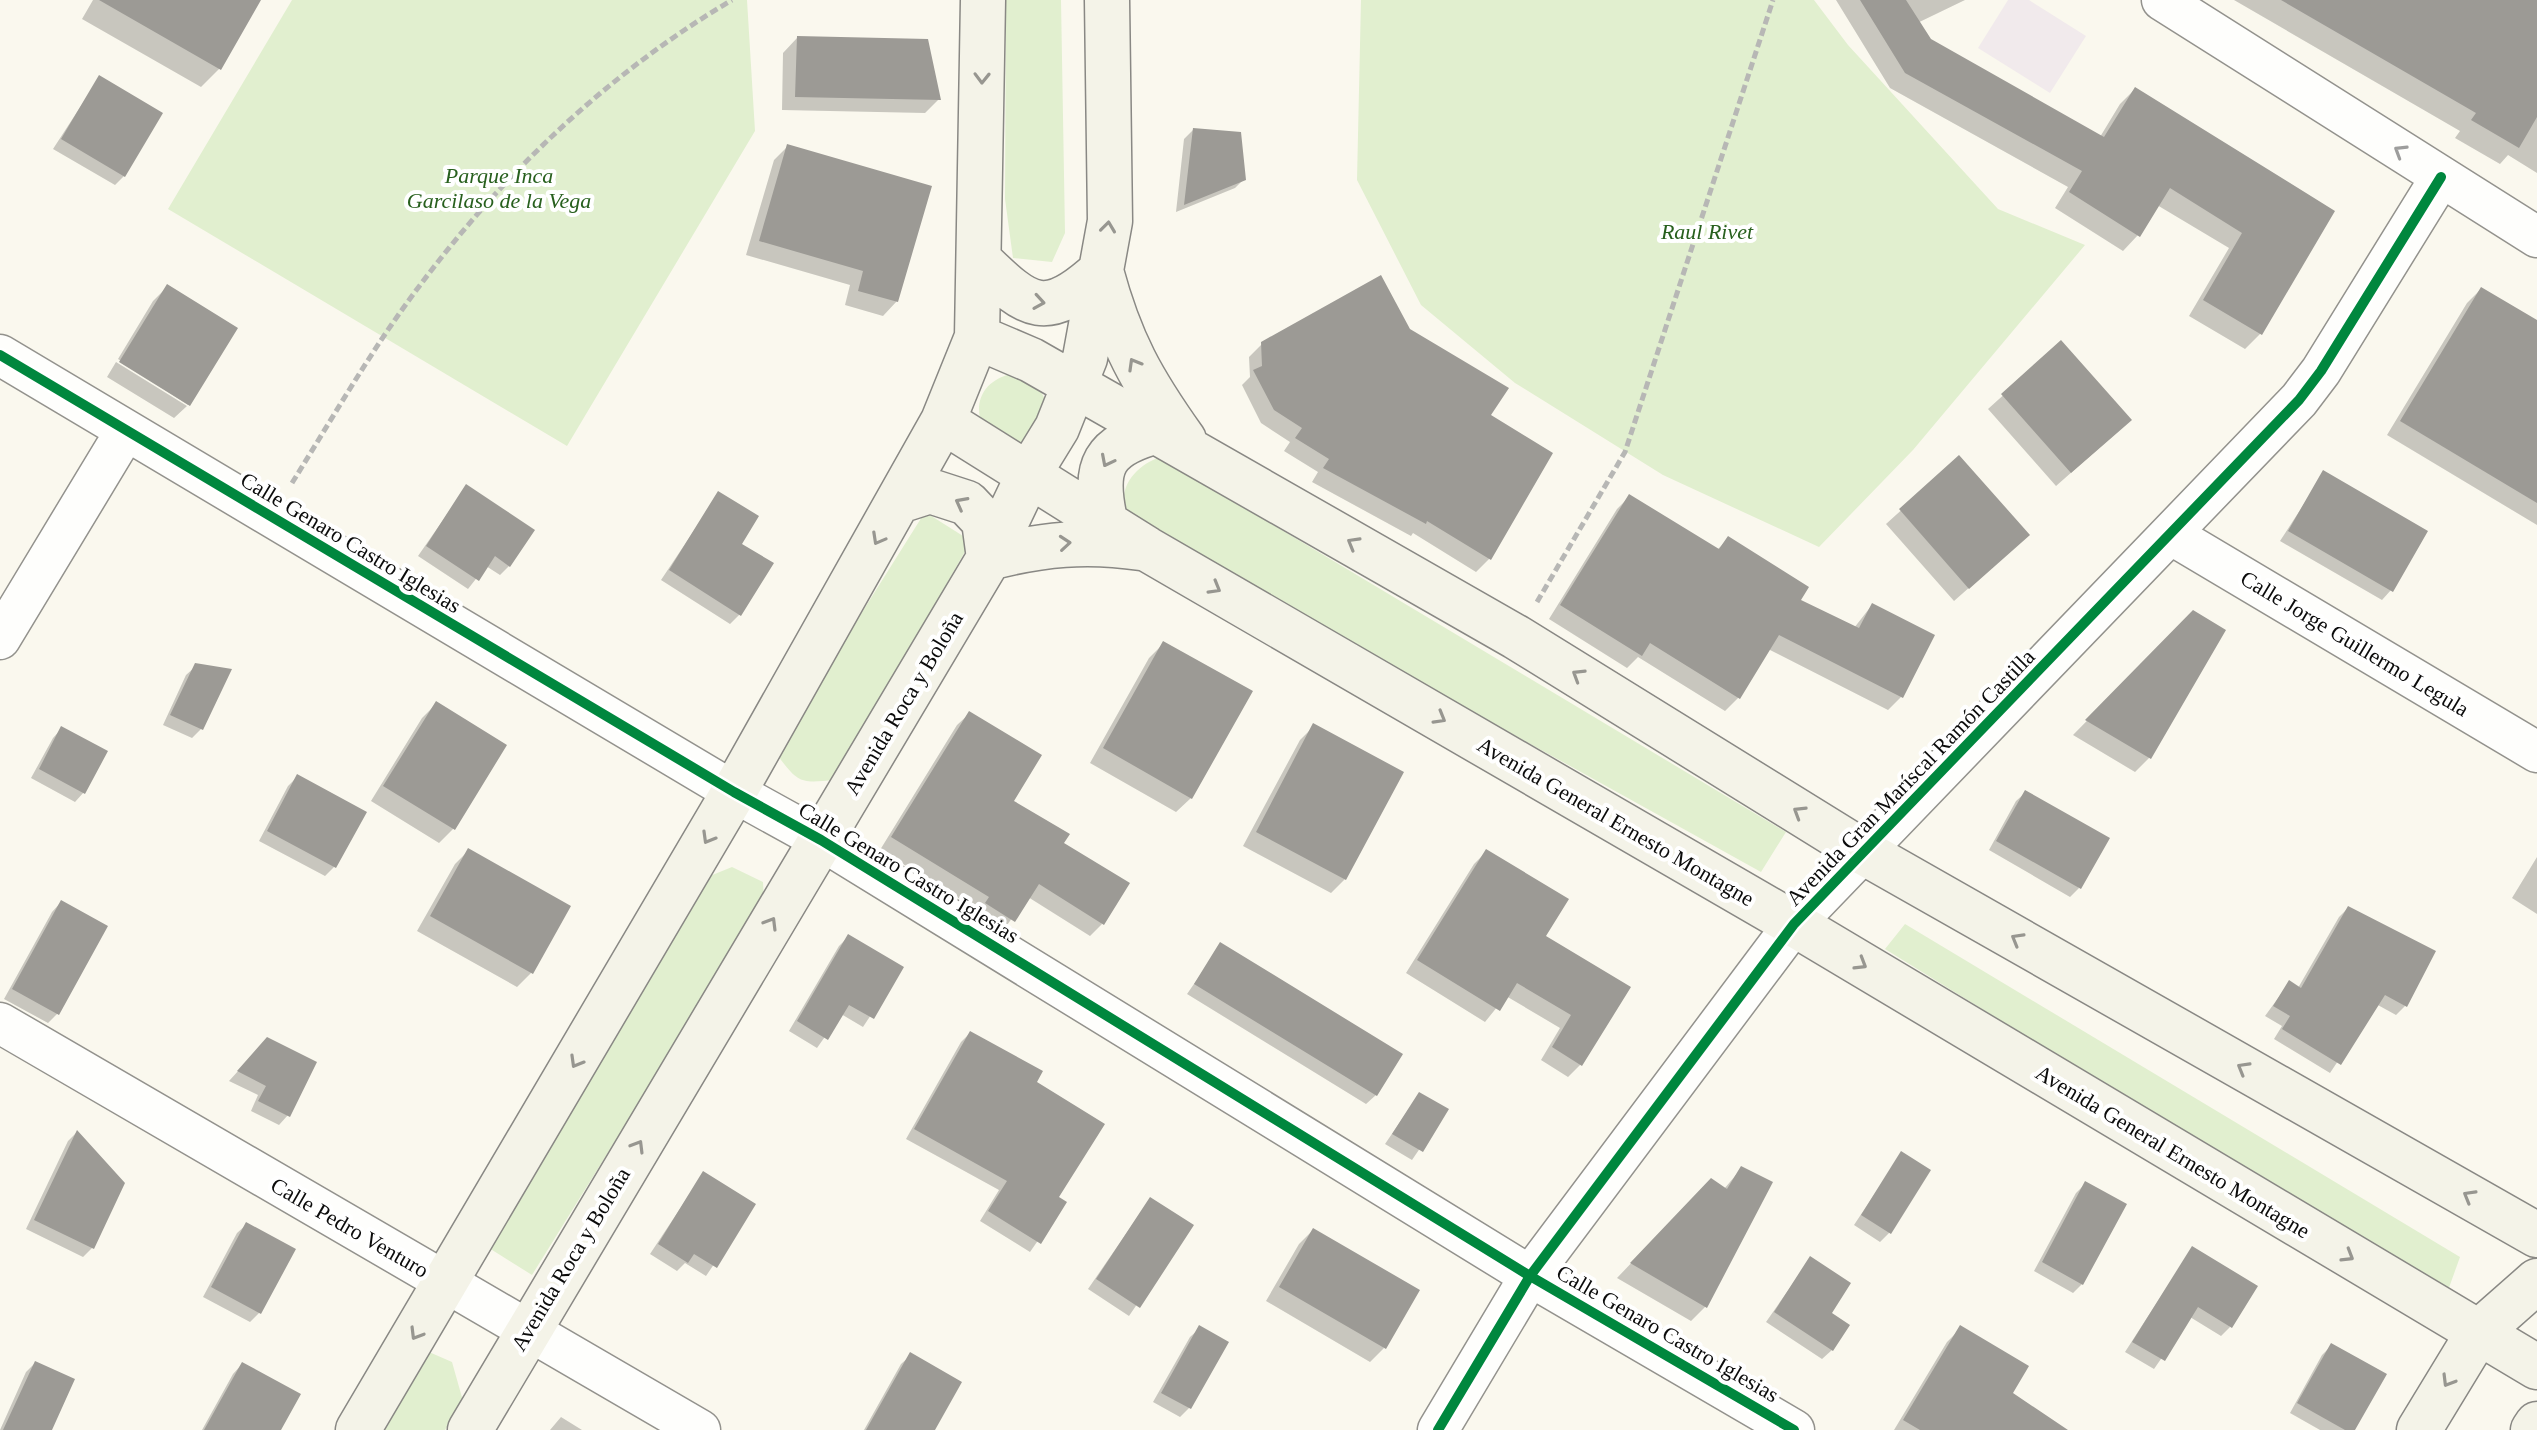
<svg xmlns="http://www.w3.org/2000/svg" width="2537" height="1430" font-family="'Times New Roman',serif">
<rect width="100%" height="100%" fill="#faf8ee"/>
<path fill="#f1eaec" d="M2008 0H2029L2086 36 2050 93 1978 48Z"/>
<path fill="#e1efcf" d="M292 0H747L755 131 567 446 168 209Z
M1006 0H1061L1065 233 1052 262 1013 258 1005 199Z
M1361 0H1814L1848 45 1998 209 2085 245 1913 450 1819 547 1663 475 1515 383 1421 305 1357 180Z
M1007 375C1028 375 1041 385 1047 405L1025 441 1013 444 983 428C973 404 982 383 1007 375Z
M1160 457 1786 832 1761 872 1129 521C1114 491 1133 467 1160 457Z
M925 512 971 541 835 780C801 783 799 784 778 756L785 735Z
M732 867 763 882 764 901 532 1275 489 1248 705 878Z
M1905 924 2460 1257 2446 1296 1885 949Z
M429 1352 452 1362 463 1401 445 1430H381Z"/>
<path fill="#0003" d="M93 0H258L220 68 201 87 82 19Z
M1836 0H1965L1907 28 2100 137 2120 104 2135 89 2332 211 2260 334 2245 349 2189 316 2229 248 2157 205 2138 235 2123 251 2055 208 2068 187 1890 88Z
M2234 0H2537V173L2508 155 2500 164 2455 138 2460 131Z
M797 38 939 99 925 113 782 110 783 53Z
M99 78 124 176 115 185 53 149Z
M1193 130 1244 179 1235 188 1176 212 1184 139Z
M788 146 897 301 883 316 845 305 850 285 746 255 774 160Z
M167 287 236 329 188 405 118 359 153 301Z
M2481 289 2537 323V525L2387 435 2467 303Z
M2061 343 2115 434 2056 486 1988 409Z
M1262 344 1488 415 1489 559 1476 572 1413 533 1411 536 1312 482 1318 472 1284 451 1290 442 1261 423 1242 385 1250 377 1249 357Z
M116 362 187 406 174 418 107 377Z
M1959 458 2013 549 1954 601 1886 524Z
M2324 473 2391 590 2382 600 2280 541Z
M466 487 509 566 500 575 486 566 468 589 418 556Z
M719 493 740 544V614L730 624 661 580Z
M1630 496 1717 550 1728 539 1798 601 1854 628 1872 605 1901 697 1888 710 1768 649 1739 697 1725 711 1638 657 1627 668 1549 619 1617 509Z
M2193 613 2149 758 2135 772 2073 735Z
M1163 644 1191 798 1176 812 1090 763 1149 658Z
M196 666 229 671 201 729 192 738 163 725 186 675Z
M436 704 504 745 453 829 439 843 371 801 422 718Z
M970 713 1011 801 1062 844 1102 924 1090 936 1028 897 1001 933 974 916 978 910 880 850 957 725Z
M1314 726 1345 879 1331 893 1243 846 1300 740Z
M62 728 84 792 75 802 31 778 53 738Z
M297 777 334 867 325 876 259 841 288 786Z
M2026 792 2079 888 2070 897 1989 850 2016 801Z
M469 850 568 906 531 973 517 987 417 931 455 864Z
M1487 851 1543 936 1628 988 1581 1064 1568 1077 1541 1060 1560 1028 1506 996 1485 1022 1406 973 1474 864Z
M2537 857V914L2512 898Z
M61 902 57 1014 48 1023 4 999 52 912Z
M2348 908 2405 1006 2396 1015 2376 1004 2330 1073 2274 1039 2282 1026 2265 1016 2289 983 2298 988 2339 917Z
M848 937 902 968 863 1027 841 1014 817 1048 789 1031 839 946Z
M1221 945 1376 1095 1366 1104 1187 994Z
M970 1033 1035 1083 1056 1198 1064 1203 1030 1252 980 1221 999 1190 906 1139 961 1042Z
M258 1049 288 1115 279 1125 251 1111 258 1095 229 1081Z
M1419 1094 1446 1110 1412 1160 1385 1144Z
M77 1132 92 1248 83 1257 26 1229 68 1141Z
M1901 1154 1889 1233 1880 1242 1854 1225Z
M1741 1169 1705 1307 1691 1321 1617 1278 1697 1194 1724 1189Z
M703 1174 754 1205 706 1276 685 1263 677 1271 650 1254Z
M2085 1184 2082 1284 2073 1293 2034 1271 2076 1193Z
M1150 1199 1191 1225 1129 1316 1088 1289Z
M247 1224 259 1313 250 1322 203 1297 237 1233Z
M1313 1230 1384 1348 1370 1362 1266 1301 1299 1244Z
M2192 1248 2230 1327 2221 1336 2190 1317 2154 1369 2125 1352Z
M1810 1259 1832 1350 1822 1359 1766 1322Z
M1200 1328 1189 1408 1180 1417 1153 1402 1190 1337Z
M1961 1328 2011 1393 2064 1430H1894L1947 1342Z
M2331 1346 2353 1430H2320L2290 1413 2322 1355Z
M911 1355 933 1430H864L901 1364Z
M35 1363 50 1430H0L26 1372Z
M242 1364 279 1430H202L233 1374Z
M561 1417 582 1430H550Z"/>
<path fill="#9c9a95" d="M99 0H261L221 70Z
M1860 0H1906L1931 39 2104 137 2135 87 2335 211 2262 335 2203 300 2242 233 2170 188 2140 237 2069 192 2082 171 1905 73Z
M2281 0H2537V117L2519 148 2471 120 2476 113Z
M797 36 928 39 941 100 795 97Z
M99 75 163 113 125 177 61 139Z
M1193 128 1241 132 1246 180 1184 205Z
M787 144 932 186 898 302 858 291 863 271 759 241Z
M1381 275 1410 329 1509 388 1491 415 1553 453 1491 560 1427 521 1426 524 1323 468 1329 459 1295 438 1302 428 1274 410 1253 370 1262 366 1261 342Z
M167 284 238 328 190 406 119 362Z
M2481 287 2537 320V503L2400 421Z
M2061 340 2132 420 2071 473 2001 394Z
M1959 455 2030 535 1969 589 1899 509Z
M2323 470 2428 531 2393 592 2288 531Z
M466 484 535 530 510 567 495 556 479 581 426 546Z
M718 491 759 516 742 544 774 563 741 616 669 570Z
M1629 494 1719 549 1728 536 1809 587 1801 600 1859 628 1872 603 1935 635 1903 698 1779 635 1740 699 1650 643 1642 656 1560 605Z
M2193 610 2226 630 2151 759 2085 720Z
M1163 641 1253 691 1192 799 1103 748Z
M195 663 232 669 203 730 170 715Z
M436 701 507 745 455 830 383 786Z
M969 711 1042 755 1014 801 1070 834 1064 843 1130 883 1104 925 1039 884 1015 922 985 903 989 897 891 837Z
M1313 723 1404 772 1346 880 1256 832Z
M61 726 108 751 85 794 39 769Z
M297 774 367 812 336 868 267 831Z
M2025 790 2110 838 2081 889 1996 841Z
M468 848 571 906 533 974 430 916Z
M1486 849 1569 899 1546 936 1631 987 1582 1066 1552 1047 1571 1015 1517 983 1500 1011 1417 960Z
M61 900 108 926 59 1015 12 989Z
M2348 906 2436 951 2407 1007 2385 995 2341 1065 2282 1029 2290 1016 2273 1006 2289 980 2301 988Z
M848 934 904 967 874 1019 849 1005 828 1040 797 1021Z
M1220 942 1403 1054 1377 1096 1194 984Z
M970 1031 1043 1071 1037 1082 1105 1124 1059 1197 1067 1202 1041 1244 988 1211 1007 1181 914 1129Z
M267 1037 317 1062 290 1117 258 1101 266 1086 237 1071Z
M1419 1092 1449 1109 1423 1152 1392 1134Z
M77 1130 125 1183 94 1249 34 1220Z
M1901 1151 1931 1170 1891 1234 1861 1215Z
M1741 1166 1773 1182 1707 1308 1630 1263 1711 1178 1727 1189Z
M703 1171 756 1204 717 1268 694 1254 688 1263 658 1244Z
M2085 1181 2127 1204 2083 1285 2042 1262Z
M1150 1197 1194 1225 1140 1308 1096 1279Z
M246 1222 296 1249 261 1314 211 1287Z
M1313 1228 1420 1290 1386 1349 1279 1287Z
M2192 1246 2258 1286 2232 1328 2198 1307 2165 1361 2132 1342Z
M1810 1256 1851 1283 1832 1313 1850 1325 1833 1351 1774 1312Z
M1199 1325 1229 1342 1191 1409 1161 1393Z
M1960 1325 2029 1366 2013 1393 2068 1430H1920L1903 1420Z
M2331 1343 2387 1374 2355 1430H2345L2297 1403Z
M910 1352 962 1382 935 1430H866Z
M35 1361 75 1379 52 1430H3Z
M242 1362 301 1394 281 1430H204Z"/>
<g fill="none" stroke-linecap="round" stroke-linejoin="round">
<defs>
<path id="minor" d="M2162 0 2537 237
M0 355 734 792 821 840 1530 1276 1794 1430
M2172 535 2537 752
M0 639 125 432
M0 1023 700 1430
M1438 1430 1530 1276 1794 924 2299 400 2321 371 2441 177"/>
<path id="secondary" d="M980 261C1029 309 1046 321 1101 271 1120 342 1142 381 1184 440
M977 337 1031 360 1516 637 1865 853 2537 1235
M943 421 1147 549 1794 924 2537 1367
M899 501 930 491 967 503 984 521 989 558C1042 544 1087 540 1141 548
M1105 520C1093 465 1103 446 1157 431
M358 1430 734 792 943 421 977 337 983 0
M470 1430 989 558 1030 472 1057 428 1085 358 1110 221 1107 0
M2419 1430 2478 1333 2537 1281
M2533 1430 2537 1424"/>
</defs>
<use href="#minor" stroke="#93928d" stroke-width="43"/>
<use href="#secondary" stroke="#898884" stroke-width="47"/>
<path stroke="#b7b7b5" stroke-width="5" stroke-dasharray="8 4" stroke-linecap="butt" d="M292 483C325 430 357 375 392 324 483 193 595 81 732 0
M1537 602 1625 452 1773 0"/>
<use href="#minor" stroke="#fefefc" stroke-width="40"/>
<use href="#secondary" stroke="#f4f3e8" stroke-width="44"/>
<defs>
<path id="cycleway" d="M0 355 734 792 821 840 1530 1276 1794 1430
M1438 1430 1530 1276 1794 924 2299 400 2321 371 2441 177"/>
</defs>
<use href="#cycleway" stroke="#fff" stroke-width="15"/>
<use href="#cycleway" stroke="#00873e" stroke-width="10"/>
</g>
<defs><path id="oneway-chevron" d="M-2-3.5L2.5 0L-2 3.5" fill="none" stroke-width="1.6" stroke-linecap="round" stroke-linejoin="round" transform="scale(2)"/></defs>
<g stroke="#979690">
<use href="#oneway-chevron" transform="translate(982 78) rotate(91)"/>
<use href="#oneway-chevron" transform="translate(1108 227) rotate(-83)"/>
<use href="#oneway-chevron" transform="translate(1039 302) rotate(9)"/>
<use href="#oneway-chevron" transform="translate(1134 364) rotate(-120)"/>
<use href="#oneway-chevron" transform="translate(1107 461) rotate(117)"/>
<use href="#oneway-chevron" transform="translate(961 503) rotate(-152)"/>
<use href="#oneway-chevron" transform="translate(878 539) rotate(119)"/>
<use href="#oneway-chevron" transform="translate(1065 543) rotate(-5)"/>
<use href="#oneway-chevron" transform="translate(1353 543) rotate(-150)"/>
<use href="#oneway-chevron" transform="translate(1215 588) rotate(30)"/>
<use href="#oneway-chevron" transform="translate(1578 675) rotate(-148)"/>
<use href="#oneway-chevron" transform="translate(1440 718) rotate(30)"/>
<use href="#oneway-chevron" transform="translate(1799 812) rotate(-148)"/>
<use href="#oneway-chevron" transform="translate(708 838) rotate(120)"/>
<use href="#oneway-chevron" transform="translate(771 923) rotate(-59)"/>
<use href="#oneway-chevron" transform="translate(2017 939) rotate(-150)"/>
<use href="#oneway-chevron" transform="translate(1861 964) rotate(31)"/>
<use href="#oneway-chevron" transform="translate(576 1062) rotate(120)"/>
<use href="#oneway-chevron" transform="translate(2243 1068) rotate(-150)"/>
<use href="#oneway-chevron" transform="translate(638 1146) rotate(-59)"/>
<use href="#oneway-chevron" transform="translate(2469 1196) rotate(-150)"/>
<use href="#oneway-chevron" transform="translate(2348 1256) rotate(31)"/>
<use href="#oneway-chevron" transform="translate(416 1334) rotate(121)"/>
<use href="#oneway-chevron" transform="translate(2448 1381) rotate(121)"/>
</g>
<use stroke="#9d9d9c" href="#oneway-chevron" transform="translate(2400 151) rotate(-148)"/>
<g text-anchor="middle" stroke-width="8" stroke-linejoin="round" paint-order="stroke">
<g font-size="22" font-style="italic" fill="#28601e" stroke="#fff">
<text x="499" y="183">Parque Inca<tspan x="499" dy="25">Garcilaso de la Vega</tspan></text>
<text x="1707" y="239">Raul Rivet</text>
</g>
<g font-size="22" fill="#0b0b0b" stroke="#fff">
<text transform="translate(351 542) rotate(31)" y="8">Calle Genaro Castro Iglesias</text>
<text transform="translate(2355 643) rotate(31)" y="8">Calle Jorge Guillermo Legula</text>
<text transform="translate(903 703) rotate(-59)" y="8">Avenida Roca y Boloña</text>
<text transform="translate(1910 777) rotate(-46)" y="8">Avenida Gran Maríscal Ramón Castilla</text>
<text transform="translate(1616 821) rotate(30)" y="8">Avenida General Ernesto Montagne</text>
<text transform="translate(909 872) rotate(31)" y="8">Calle Genaro Castro Iglesias</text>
<text transform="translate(2173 1151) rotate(31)" y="8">Avenida General Ernesto Montagne</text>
<text transform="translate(350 1227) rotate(30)" y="8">Calle Pedro Venturo</text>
<text transform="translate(570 1259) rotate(-59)" y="8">Avenida Roca y Boloña</text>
<text transform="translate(1668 1333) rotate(30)" y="8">Calle Genaro Castro Iglesias</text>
</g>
</g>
</svg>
